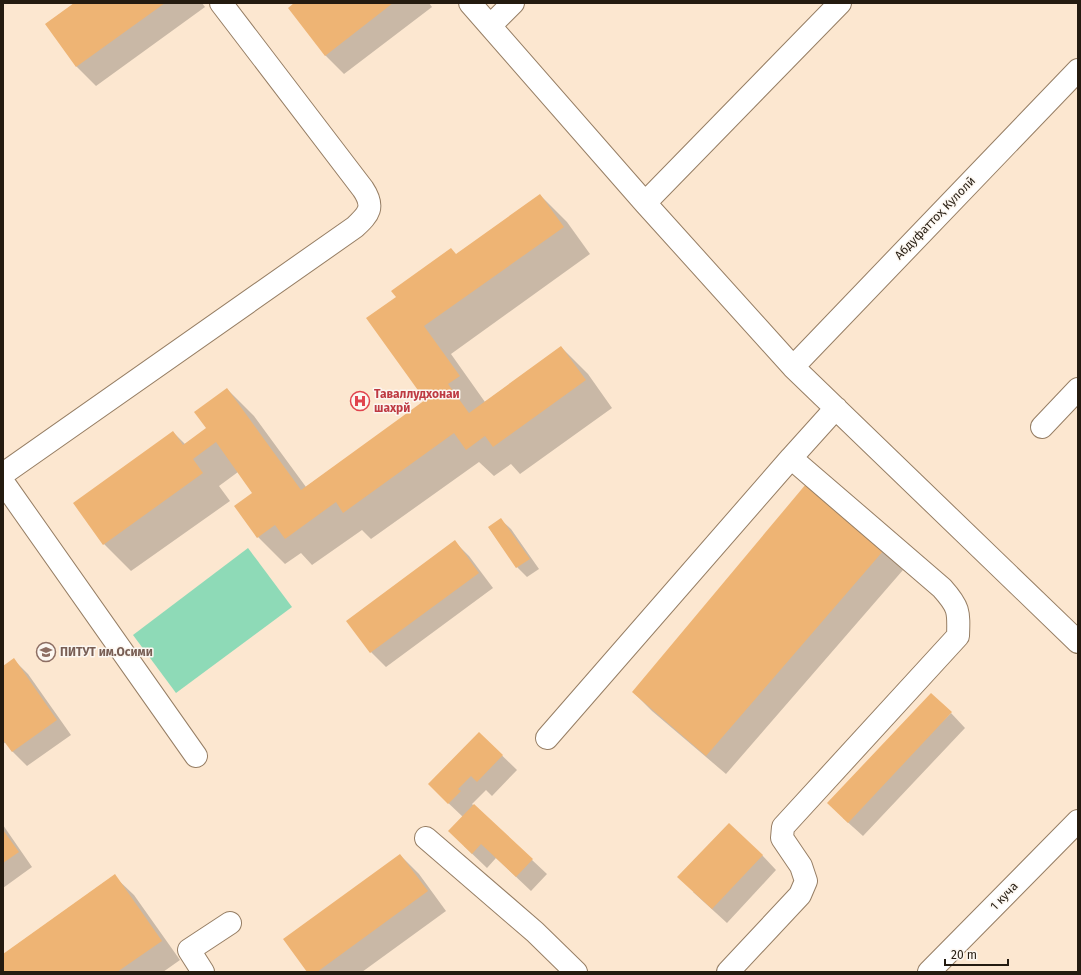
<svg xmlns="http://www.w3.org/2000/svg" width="1081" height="975" font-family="'Fira Sans',sans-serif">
<rect width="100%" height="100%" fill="#fce7d0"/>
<path fill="#8edab7" d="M248 548 292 607 176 693 133 635Z"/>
<path fill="#0003" d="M75 3H202L205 7 96 86 77 67 46 24Z
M296 3H429L432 7 344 74 325 55Z
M540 195 567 222 590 254 451 354 485 402 561 347 588 374 612 408 520 474 511 464 494 476 479 462 371 539 362 530 312 565 301 553 285 564 258 537 254 494 238 472 219 486 230 501 131 571 104 544 75 503 173 432 185 444 207 429 227 389 254 416 306 487 427 400 368 318Z
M501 520 511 529 539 569 527 577 517 567 489 528Z
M455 542 469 556 493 588 386 667 371 652 348 621Z
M884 551 903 570 726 774 652 711 633 692Z
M14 660 28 674 71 735 27 766 12 751 6 742 3 744V667Z
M951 713 965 728 863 836 843 818Z
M479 733 517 770 492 796 486 790 472 804 547 874 531 891 496 858 487 868 464 846 463 817 444 799Z
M3 825 32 867 3 888Z
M400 855 419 874 446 911 362 972H309Z
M762 855 776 870 727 923 693 892Z
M114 876 134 895 180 960 163 972H3V955Z"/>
<path fill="#eeb474" d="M74 3H165L76 67 45 24Z
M294 3H393L325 56 288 8Z
M540 194 564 227 424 326 460 376 448 384 469 413 561 346 586 380 493 447 485 436 466 450 454 433 343 513 336 502 285 539 275 525 257 538 234 506 252 493 216 442 193 459 203 473 103 545 73 503 173 431 183 445 206 428 194 412 227 388 301 490 425 400 366 318 396 297 391 291 451 248 456 254Z
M806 484 884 550 706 756 632 692Z
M501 518 530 559 516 568 488 527Z
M455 540 479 573 370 653 346 621Z
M14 658 57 720 12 752 3 740V666Z
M931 693 952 712 848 823 827 803Z
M479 732 503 755 477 782 471 776 458 789 461 791 448 804 428 784Z
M474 804 533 859 516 877 481 844 472 854 448 831Z
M729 823 763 855 712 909 677 877Z
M3 830 19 852 3 863Z
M400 854 428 891 317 972H307L283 939Z
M115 874 162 941 117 972H3V954Z"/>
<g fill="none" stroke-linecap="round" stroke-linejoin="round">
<defs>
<path id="minor" d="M470 3 645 203 793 367 1078 642
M490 26 513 3
M645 203 840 3
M793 367 1078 70
M1042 427 1078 389
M791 458 836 408
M3 474 355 227C369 214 375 207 363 189L221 3
M3 482 196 756
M547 738 791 458 942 588C959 607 959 611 958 636L783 827 782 838 801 866 806 881 800 895 728 972
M426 838 535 932 576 972
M203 972 189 950 230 923
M929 972 1078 821"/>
</defs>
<use href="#minor" stroke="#967e64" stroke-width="24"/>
<use href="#minor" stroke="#fff" stroke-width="22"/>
</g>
<defs>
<symbol id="hospital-ring" viewBox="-11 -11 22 22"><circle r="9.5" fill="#fcf7f1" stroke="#e0444e" stroke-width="1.5"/><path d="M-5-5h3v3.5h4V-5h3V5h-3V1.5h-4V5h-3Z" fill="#e0444e"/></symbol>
<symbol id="school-ring" viewBox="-11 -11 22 22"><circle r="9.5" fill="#fcf7f1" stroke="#8d6e63" stroke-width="1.5"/><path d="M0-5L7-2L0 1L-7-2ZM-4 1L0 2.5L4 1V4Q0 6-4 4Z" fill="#8d6e63"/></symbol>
</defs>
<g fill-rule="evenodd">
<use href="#hospital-ring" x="349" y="390" width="22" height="22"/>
<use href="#school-ring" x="35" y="641" width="22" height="22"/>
</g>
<g text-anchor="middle" stroke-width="3" stroke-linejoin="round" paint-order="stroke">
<g font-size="12" fill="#241b10" stroke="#fcf7f1">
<text transform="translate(935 218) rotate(-46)" y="4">Абдуфаттоҳ Кулолӣ</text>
<text transform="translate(1004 896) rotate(-46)" y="4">1 куча</text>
</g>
<g font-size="12" font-weight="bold" fill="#be3a42" stroke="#fcf7f1" text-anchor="start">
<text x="374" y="398">Таваллудхонаи<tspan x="374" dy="14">шахрй</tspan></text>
</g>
<g font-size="12" font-weight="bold" fill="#785e54" stroke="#fcf7f1" text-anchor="start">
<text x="60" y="656">ПИТУТ им.Осими</text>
</g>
</g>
<rect width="1081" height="975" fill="none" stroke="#241b10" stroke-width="8"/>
<path d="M945 959v6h63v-6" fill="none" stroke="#241b10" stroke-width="2"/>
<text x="951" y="959" font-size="12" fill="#241b10" stroke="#fcf7f1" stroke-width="3" paint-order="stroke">20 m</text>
</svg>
